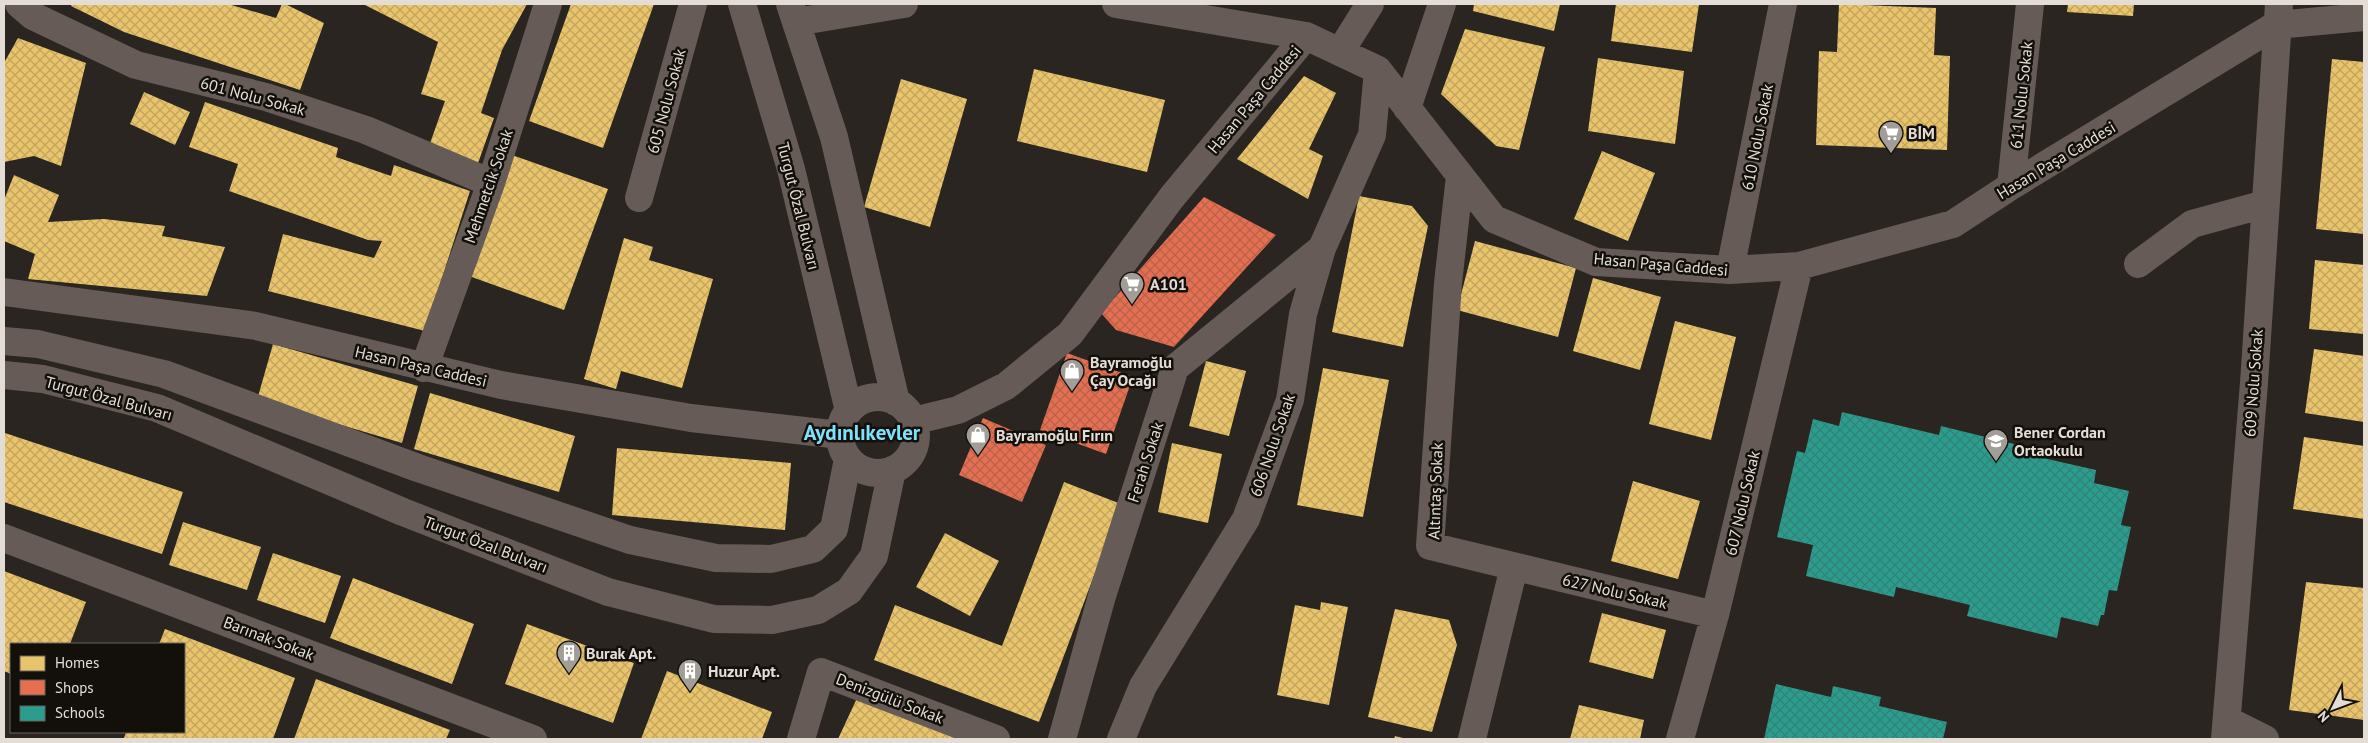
<svg xmlns="http://www.w3.org/2000/svg" width="2368" height="743" font-family="'PT Sans',sans-serif">
<defs>
<pattern id="homes-cross-hatch" width="8" height="8" patternUnits="userSpaceOnUse" patternTransform="scale(1.25)"><rect width="8" height="8" fill="#e9c46a"/><path d="M0 0l8 8M0 8l8-8" fill="none" stroke="#c0a460"/></pattern>
<pattern id="shops-cross-hatch" width="8" height="8" patternUnits="userSpaceOnUse" patternTransform="scale(1.25)"><rect width="8" height="8" fill="#e76f51"/><path d="M0 0l8 8M0 8l8-8" fill="none" stroke="#b6624c"/></pattern>
<pattern id="schools-cross-hatch" width="8" height="8" patternUnits="userSpaceOnUse" patternTransform="scale(1.25)"><rect width="8" height="8" fill="#2a9d8f"/><path d="M0 0l8 8M0 8l8-8" fill="none" stroke="#328277"/></pattern>
</defs>
<rect width="100%" height="100%" fill="#2a2520"/>
<path fill="url(#homes-cross-hatch)" d="M72 4H228L276 18 282 4H285L324 23 300 90 124 32 71 6Z
M363 4H527L502 50 481 113 494 118 477 166 428 149 445 101 421 94 438 42Z
M571 4H654L603 148 529 121Z
M1474 4H1560L1554 31 1473 11Z
M1616 4H1699L1692 52 1611 41Z
M1839 4 1936 8 1934 55 1950 56 1947 150 1816 145 1819 51 1837 52Z
M2068 4H2134L2133 16 2067 12Z
M1465 29 1545 47 1519 150 1496 146 1441 94Z
M18 38 86 63 61 166 34 156 4 162V63Z
M1598 58 1684 71 1675 144 1588 131Z
M2332 59 2364 62V234L2316 229Z
M1034 69 1165 100 1147 172 1017 141Z
M1304 76 1336 93 1309 149 1323 156 1308 199 1237 159Z
M901 79 967 99 930 227 864 207Z
M144 92 190 112 175 145 130 124Z
M205 102 338 148 336 157 391 176 394 165 470 191 425 331 268 291 283 234 374 258 382 241 368 240 229 191 238 164 189 147Z
M1602 151 1655 173 1628 241 1574 219Z
M512 155 608 189 564 310 469 276Z
M14 175 59 195 48 222 104 219 165 226 162 236 225 247 207 296 28 279 35 254 4 241V200Z
M1359 196 1412 206 1428 226 1403 347 1332 332Z
M624 238 653 247 649 260 713 279 682 388 621 371 616 389 584 379Z
M1475 241 1576 268 1558 337 1457 310Z
M2315 260 2364 265V334L2309 329Z
M1593 278 1661 297 1640 370 1573 351Z
M1675 321 1736 337 1711 440 1649 424Z
M273 344 418 386 402 443 257 400Z
M2314 349 2364 356V422L2305 413Z
M1206 361 1246 371 1229 436 1189 426Z
M1323 368 1389 380 1363 517 1297 505Z
M430 393 575 436 559 492 414 449Z
M5 433 183 492 162 554 4 502Z
M2304 437 2364 446V519L2293 509Z
M1172 443 1222 454 1208 523 1158 512Z
M617 448 791 463 785 530 612 515Z
M1633 481 1700 501 1678 579 1611 561Z
M1064 482 1121 504 1039 722 874 660 895 605 1002 646Z
M183 522 261 547 247 590 169 565Z
M945 533 999 561 970 616 916 587Z
M273 553 341 576 325 623 257 600Z
M4 571 86 602 70 644H11V674L4 671Z
M353 578 474 624 452 684 330 638Z
M2306 582 2364 588V720L2289 710Z
M1321 602 1348 607 1329 705 1277 695 1295 605 1320 610Z
M1395 609 1449 620 1457 645 1432 732 1368 717Z
M1602 613 1666 630 1653 679 1589 662Z
M527 624 634 663 613 723 505 684Z
M165 629 295 678 273 739 124 738 126 732H184V644H159Z
M667 671 772 712 762 739H641Z
M316 679 450 730 446 739H294Z
M858 696 964 739H838Z
M1579 705 1644 720 1640 739H1570Z
M1395 736 1407 739H1394Z"/>
<path fill="url(#shops-cross-hatch)" d="M1204 197 1276 235 1174 347 1116 330 1101 313Z
M1067 353 1133 377 1106 454 1040 430Z
M983 418 1046 445 1022 502 959 475Z"/>
<path fill="url(#schools-cross-hatch)" d="M1842 412 1939 435 1941 426 2018 445 2017 452 2096 470 2094 483 2129 491 2121 525 2131 527 2117 591 2109 590 2104 615H2101L2098 626 2061 617 2057 638 1967 616 1970 605 1896 587 1894 597 1806 576 1813 545 1777 537 1797 451 1805 453 1813 419 1839 426Z
M1776 684 1831 697 1833 686 1881 697 1879 706 1947 722 1943 739H1764Z"/>
<g fill="none" stroke-linecap="round" stroke-linejoin="round">
<path stroke="#665b56" stroke-width="28" d="M19 4 33 16 136 65 266 97 366 130 491 183
M742 4 791 169 849 411
M790 4 834 137 896 402
M1116 4 1306 36
M796 22 904 4
M1340 52 1370 4
M1407 108 1442 4
M1460 176 1448 283 1430 546 1715 615
M2011 186 2030 4
M639 198 693 4
M2138 264 2192 224 2265 204
M1730 270 1783 4
M4 292 256 326 501 385 691 418 840 435
M4 341 38 344 164 374 418 468 630 540 716 558 771 559 813 549 834 529 848 459
M424 368 491 183 548 4
M4 375 43 379 157 408 403 512 608 592 714 619 772 620 818 610 849 591 874 556 892 470
M840 435a38 38 0 1 1 76 0a38 38 0 1 1-76 0Z
M913 421 958 410 1006 386 1070 334 1172 197 1306 36 1378 70 1494 219 1596 262 1730 270 1799 266 1953 224 2011 186 2276 25 2364 17
M4 538 533 739
M2227 720 2265 739
M801 739 821 672 996 739
M1062 739 1102 596 1175 368 1322 248
M1121 739 1143 686 1246 519 1290 400 1303 314 1322 248 1372 135 1378 70
M1472 739 1514 567
M1680 739 1715 615 1799 266
M2225 739 2254 383 2279 4"/>
</g>
<defs>
<symbol id="supermarket-pin" viewBox="-11 -11 22 30"><path d="M0 17L-7.5 6A9.5 9.5 0 1 1 7.5 6Z" fill="#a29d96" stroke="#13100b"/><path d="M-6-5.5h2.5l.6 2H6L4.5 2H-2.5L-4.4-4H-6ZM-1.5 3.2a1.3 1.3 0 1 0 .1 0ZM3 3.2a1.3 1.3 0 1 0 .1 0Z" fill="#fff"/></symbol>
<symbol id="shop-pin" viewBox="-11 -11 22 30"><path d="M0 17L-7.5 6A9.5 9.5 0 1 1 7.5 6Z" fill="#a29d96" stroke="#13100b"/><path d="M-5-2.5h2.3a2.7 3.5 0 0 1 5.4 0H5L5.5 6h-11ZM-1.5-2.5h3a1.5 2.3 0 0 0-3 0Z" fill="#fff"/></symbol>
<symbol id="school-pin" viewBox="-11 -11 22 30"><path d="M0 17L-7.5 6A9.5 9.5 0 1 1 7.5 6Z" fill="#a29d96" stroke="#13100b"/><path d="M0-5L7-2L0 1L-7-2ZM-4 1L0 2.5L4 1V4Q0 6-4 4Z" fill="#fff"/></symbol>
<symbol id="building-pin" viewBox="-11 -11 22 30"><path d="M0 17L-7.5 6A9.5 9.5 0 1 1 7.5 6Z" fill="#a29d96" stroke="#13100b"/><path d="M-4-6H4V6H1V3H-1V6H-4ZM-2.5-4.3h1.7v1.8h-1.7ZM.8-4.3h1.7v1.8H.8ZM-2.5-1h1.7V.8h-1.7ZM.8-1h1.7V.8H.8Z" fill="#fff"/></symbol>
</defs>
<g fill-rule="evenodd">
<use href="#supermarket-pin" x="1877" y="119" width="28" height="38"/>
<use href="#supermarket-pin" x="1118" y="270" width="28" height="38"/>
<use href="#shop-pin" x="1058" y="357" width="28" height="38"/>
<use href="#shop-pin" x="964" y="421" width="28" height="38"/>
<use href="#school-pin" x="1982" y="427" width="28" height="38"/>
<use href="#building-pin" x="555" y="639" width="28" height="38"/>
<use href="#building-pin" x="676" y="657" width="28" height="38"/>
</g>
<g text-anchor="middle" stroke-width="5" stroke-linejoin="round" paint-order="stroke">
<g font-size="16" fill="#e3ddd6" stroke="#13100b">
<text transform="translate(2021 95) rotate(-84)" y="6">611 Nolu Sokak</text>
<text transform="translate(253 96) rotate(15)" y="6">601 Nolu Sokak</text>
<text transform="translate(1254 99) rotate(-50)" y="6">Hasan Paşa Caddesi</text>
<text transform="translate(666 101) rotate(-75)" y="6">605 Nolu Sokak</text>
<text transform="translate(1757 137) rotate(-79)" y="6">610 Nolu Sokak</text>
<text transform="translate(2056 160) rotate(-31)" y="6">Hasan Paşa Caddesi</text>
<text transform="translate(488 186) rotate(-71)" y="6">Mehmetcik Sokak</text>
<text transform="translate(799 206) rotate(76)" y="6">Turgut Özal Bulvarı</text>
<text transform="translate(1661 264) rotate(5)" y="6">Hasan Paşa Caddesi</text>
<text transform="translate(421 366) rotate(13)" y="6">Hasan Paşa Caddesi</text>
<text transform="translate(2253 383) rotate(-86)" y="6">609 Nolu Sokak</text>
<text transform="translate(109 398) rotate(15)" y="6">Turgut Özal Bulvarı</text>
<text transform="translate(1272 445) rotate(-71)" y="6">606 Nolu Sokak</text>
<text transform="translate(1145 462) rotate(-72)" y="6">Ferah Sokak</text>
<text transform="translate(1435 491) rotate(-88)" y="6">Altıntaş Sokak</text>
<text transform="translate(1742 503) rotate(-77)" y="6">607 Nolu Sokak</text>
<text transform="translate(486 544) rotate(21)" y="6">Turgut Özal Bulvarı</text>
<text transform="translate(1615 591) rotate(13)" y="6">627 Nolu Sokak</text>
<text transform="translate(269 638) rotate(21)" y="6">Barınak Sokak</text>
<text transform="translate(890 698) rotate(21)" y="6">Denizgülü Sokak</text>
</g>
<g font-size="16" font-weight="bold" fill="#e3ddd6" stroke="#13100b" text-anchor="start">
<text x="1908" y="139">BİM</text>
<text x="1150" y="290">A101</text>
<text x="1090" y="368">Bayramoğlu<tspan x="1090" dy="18">Çay Ocağı</tspan></text>
<text x="2014" y="438">Bener Cordan<tspan x="2014" dy="18">Ortaokulu</tspan></text>
<text x="996" y="441">Bayramoğlu Fırın</text>
<text x="586" y="659">Burak Apt.</text>
<text x="708" y="677">Huzur Apt.</text>
</g>
<g font-size="21" font-weight="bold" fill="#7fe2fc" stroke="#13100b">
<text x="862" y="440">Aydınlıkevler</text>
</g>
</g>
<rect width="2368" height="743" fill="none" stroke="#e3ddd6" stroke-width="10"/>
<rect x="10" y="643" width="175" height="90" fill="#13100b" stroke="#66625c"/>
<rect x="20" y="656" width="25" height="15" fill="#e9c46a" stroke="#66625c"/>
<text x="55" y="668" font-size="15" fill="#e3ddd6">Homes</text>
<rect x="20" y="680" width="25" height="15" fill="#e76f51" stroke="#66625c"/>
<text x="55" y="693" font-size="15" fill="#e3ddd6">Shops</text>
<rect x="20" y="706" width="25" height="15" fill="#2a9d8f" stroke="#66625c"/>
<text x="55" y="718" font-size="15" fill="#e3ddd6">Schools</text>
<g transform="translate(2333 708) rotate(228)" stroke="#13100b" stroke-width="4" paint-order="stroke">
<path d="M0-4L9 19L0 12L-9 19Z" fill="#e3ddd6"/>
<text y="-8" font-size="14" font-weight="bold" text-anchor="middle" fill="#e3ddd6">N</text>
</g>
</svg>
